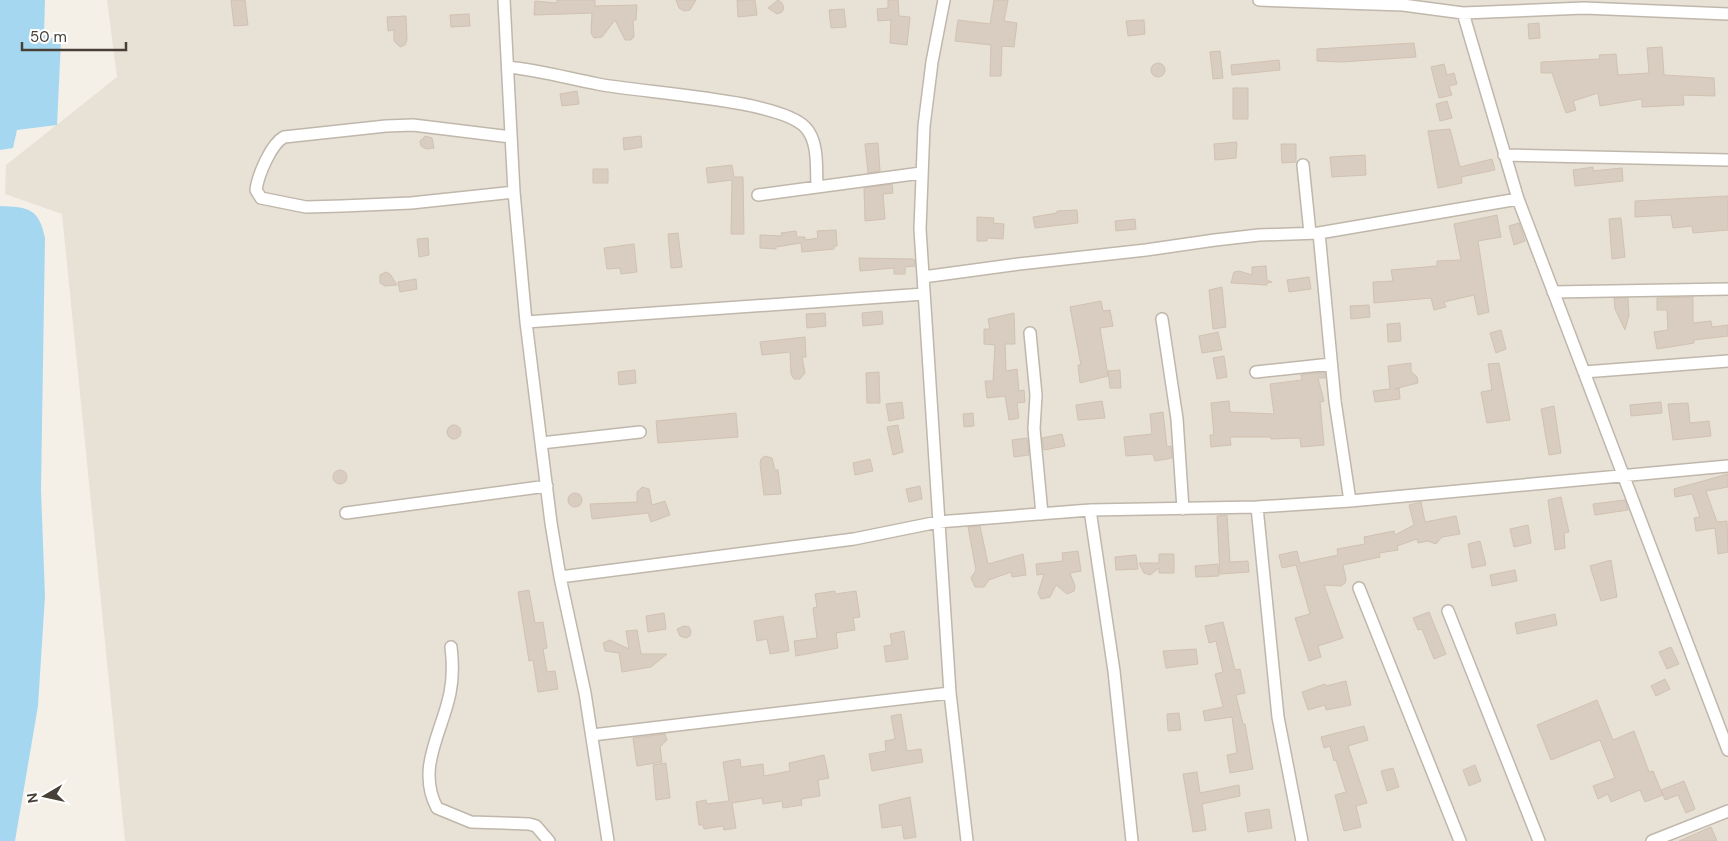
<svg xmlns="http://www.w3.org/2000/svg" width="1728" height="841" font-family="'DM Sans',sans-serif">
<rect width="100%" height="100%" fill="#f4f0e8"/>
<path fill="#e8e1d6" d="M107 0H1728V841H125L62 214 5 194 6 165 117 77Z"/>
<path fill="#a5d8f0" d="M0 0H45L44 35 61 41 57 125 17 130 13 148 0 150Z
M0 206C28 207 39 208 45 238L41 490 45 596 38 706 15 841H0Z"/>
<path fill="#d9cdc1" stroke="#d1c2b1" d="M231 0H245L248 25 234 26Z
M557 0H595V6L637 5 636 20H633L634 37 631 40H625L615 20 602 37 594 38 591 33 592 13 534 15 535 1 557 3Z
M676 0H696L690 10 684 11 679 8Z
M737 0H755L757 15 738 17Z
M778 0 782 3 784 8 782 12 777 14 768 8Z
M888 0H898L899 16 910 17 907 45 890 43 891 20 878 21 877 9 888 8Z
M994 0H1008L1004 21 1017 23 1014 47 1002 46 1001 76H990L991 45 955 41 958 20 990 24Z
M844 9 846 27 831 28 829 10Z
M469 14 470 26 451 27 450 15Z
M406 16 407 40 405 45 400 47 394 41V30L388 31 387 17Z
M1144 20 1145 34 1128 36 1126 21Z
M1539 23 1540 38 1529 39 1528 24Z
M1414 43 1416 57 1342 62 1317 61V49Z
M1662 47 1664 75 1714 78 1715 96 1683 95 1684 105 1642 107V99L1600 106 1598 93 1573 101 1576 110 1566 113 1552 73H1541V62L1600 59 1599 55 1616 54 1618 75 1649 73 1647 48Z
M1220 51 1223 78 1213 79 1210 52Z
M1279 60 1280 70 1232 75 1231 65Z
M1151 70a7 7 0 1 1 14 0a7 7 0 1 1-14 0Z
M1444 64 1447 75 1454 73 1457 84 1449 86 1452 95 1439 98 1431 67Z
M1233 88H1248V119H1233Z
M577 91 579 104 562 106 560 94Z
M1447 101 1452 118 1440 121 1436 104Z
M1450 129 1460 167 1492 159 1495 170 1461 177 1462 183 1438 188 1428 131Z
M425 136 432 138 434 148 426 149 421 146 420 141Z
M641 136 642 147 624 150 623 138Z
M1237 142 1236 158 1215 160 1214 144Z
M878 143 880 171 868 173 865 144Z
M1281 144H1296V162L1282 163Z
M1365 155 1366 175 1332 177 1330 157Z
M732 165 734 177H743L744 234H731L732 180 708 183 706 168Z
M1593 167V171L1622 168 1623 181 1575 186 1573 170Z
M593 169H608V183H593Z
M892 184 893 193 883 194 885 219 865 221 864 188Z
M1728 196V230L1693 233 1692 226 1673 228 1671 215 1635 217V201Z
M1077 210 1078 223 1035 228 1033 217 1057 213V211Z
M1497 215 1501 237 1478 241 1489 312 1478 315 1474 295 1444 302 1446 307 1434 310 1431 298 1374 303 1373 282 1393 281 1391 270 1437 266V261L1461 260 1454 224Z
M977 217 994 218 993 223 1004 224 1003 239 987 238V241H977Z
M1621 218 1625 257 1612 259 1609 219Z
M1135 219 1136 229 1116 231 1115 221Z
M1519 223 1525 241 1514 245 1509 226Z
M836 230 837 246H834V249L802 252 801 243 776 247V249L760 248V235L782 236 781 233 796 231 797 237H805V240L818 238 817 231Z
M678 233 682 267 671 268 668 234Z
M428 238 429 255 419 257 417 239Z
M634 244 637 272 621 274 620 268 607 269 604 248Z
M859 258 914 259 915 266 905 267V274H894V268L860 271Z
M1266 266 1267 280 1272 282 1267 283V285L1231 283 1234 272 1239 271 1252 275V267Z
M386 272 390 274 397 285 385 286 380 283V275Z
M1309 277 1311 289 1289 292 1287 280Z
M416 279 417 289 400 292 398 282Z
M1222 287 1226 327 1213 329 1209 290Z
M1693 297V323L1711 321 1712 327 1728 325V336L1694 340V343L1657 349 1654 332 1668 330 1667 310H1657V298Z
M1614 298H1628L1629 315 1625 330 1615 309Z
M1101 301 1103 311 1110 310 1113 326 1100 328 1108 376 1080 383 1078 365H1081L1070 307Z
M1369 305 1370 317 1351 319 1350 306Z
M882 311 883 324 863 326 862 313Z
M825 313 826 326 807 328 806 314Z
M1014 313 1015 344H1005L1006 371 1017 369 1019 391 1024 390 1025 402 1017 403 1019 418 1009 420 1005 396 987 398 985 381H993L995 345 984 344V329H990L988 319Z
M1400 323 1401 341 1388 342 1387 324Z
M1501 330 1506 349 1496 353 1490 333Z
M1218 332 1222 350 1202 353 1199 336Z
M805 337 806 357H802L805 373 800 379H794L791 374 790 352 762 355 760 342Z
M1224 356 1227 377 1217 379 1213 358Z
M1411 363V371L1417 377 1418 383 1394 389 1399 388 1400 399 1375 402 1373 391 1390 389 1388 366Z
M1499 363 1510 420 1487 423 1481 392 1492 390 1488 364Z
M635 370 636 383 619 385 618 372Z
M1120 370 1121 388H1110L1108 371Z
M879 372 880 403H867L866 373Z
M1325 372V378H1318L1324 401 1320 402 1324 445 1301 447 1300 438 1271 439V437H1230L1231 445 1211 447 1210 435H1214L1211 403 1229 401 1230 412 1274 414 1270 384 1302 380 1301 375Z
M1102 401 1105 418 1078 420 1076 405Z
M902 402 904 418 889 421 886 404Z
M1661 402 1662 413 1631 416 1630 405Z
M1688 403 1690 423 1709 421 1711 436 1673 440 1668 404Z
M1554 406 1561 453 1549 455 1541 409Z
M1163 412 1167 447 1171 446 1172 458 1155 461 1153 454 1126 456 1124 437 1152 434 1150 414Z
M736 413 738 437 658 443 656 421Z
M973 413 974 426 964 427 963 414Z
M898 425 903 452 893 455 887 427Z
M447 432a7 7 0 1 1 14 0a7 7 0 1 1-14 0Z
M1062 434 1065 446 1044 450 1042 438Z
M1027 438 1029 455 1014 457 1012 440Z
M765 456 772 458 775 470H778L781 494 764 495 760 464 761 459Z
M870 459 873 471 855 475 853 463Z
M333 477a7 7 0 1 1 14 0a7 7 0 1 1-14 0Z
M1728 474V487L1706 491 1717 522 1727 521 1728 552 1718 554 1715 528 1696 531 1694 518 1700 517 1692 494 1675 497 1674 489Z
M920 486 922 499 909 502 906 489Z
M642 487 649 489 652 505 665 501 670 515 651 522 648 513 592 519 590 504 637 502V492Z
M568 500a7 7 0 1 1 14 0a7 7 0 1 1-14 0Z
M1561 497 1569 532 1564 533 1565 548 1555 550 1548 500Z
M1625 500 1628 510 1595 515 1593 504Z
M1421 502 1425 522 1456 516 1460 534 1442 537 1436 544 1428 541 1418 543 1417 539 1397 546 1398 550 1379 553 1380 557 1343 565 1346 579 1345 583 1341 586 1324 585 1343 638 1318 646 1321 657 1309 661 1295 618 1310 614 1296 565 1282 568 1279 555 1297 551 1300 563 1338 555 1337 549 1365 544 1364 537 1394 531 1395 535 1414 525 1409 505Z
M1227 515 1230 562 1248 561 1249 572 1220 574 1217 516Z
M1528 525 1531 543 1514 547 1510 529Z
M980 526 988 564 1023 554 1026 575 1012 577 1011 572 989 580 984 587H975L971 578 976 570 968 527Z
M1480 541 1486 565 1472 568 1468 544Z
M1078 551 1081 571 1070 573 1075 586 1074 591 1067 594 1056 585 1050 597 1041 599 1038 593 1044 574 1037 575 1036 564 1063 561 1062 553Z
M1159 554H1174V573H1159V568L1150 575 1144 573 1139 563H1159Z
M1136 555 1138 569 1116 570 1115 557Z
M1611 560 1617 597 1601 601 1590 566Z
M1218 564 1219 576 1196 577 1195 566Z
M1515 570 1517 581 1492 586 1490 575Z
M529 590 535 623 543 622 547 648 543 649 547 672 555 671 558 689 538 692 533 660 529 661 518 592Z
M835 591V594L856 591 860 617 853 618 855 630 836 633 838 648 796 656 794 641 817 638 813 608 817 607 815 594Z
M1429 612 1446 654 1434 659 1422 629 1418 630 1413 618Z
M664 613 666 629 648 632 646 616Z
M1555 614 1557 625 1517 634 1515 623Z
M783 616 789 651 770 654 767 639 757 641 754 621Z
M1223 622 1235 670 1240 669 1245 693 1236 695 1243 724H1245L1253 769 1230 773 1227 755 1237 753 1232 717 1205 721 1203 711 1223 707 1215 674 1223 672 1216 641 1209 643 1205 626Z
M684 626 689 627 691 631 690 636 686 638 680 636 677 629Z
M637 630 641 654H667L651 667 622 672 619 653 605 651 603 643 610 640 629 649 626 631Z
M904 631 908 659 886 662 884 646 892 645 890 634Z
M1671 647 1679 664 1667 669 1659 652Z
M1196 649 1198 664 1166 668 1163 651Z
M1665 679 1670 689 1656 696 1651 686Z
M1346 681 1351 705 1326 710 1325 705 1308 710 1302 692 1325 684 1326 686Z
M1597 700 1613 740 1634 731 1649 772 1653 771 1663 795 1645 802 1640 790 1611 802 1608 794 1598 799 1593 786 1615 778 1600 740 1551 760 1537 725Z
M1179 713 1181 730 1168 731 1167 714Z
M901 714 907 751 921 749 923 762 872 771 869 754 886 751 885 741 895 739 891 716Z
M1364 726 1368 740 1348 746 1367 803 1356 806 1361 827 1344 831 1335 795 1346 792 1336 760 1334 761 1330 746 1324 748 1321 737Z
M665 734 667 740 660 747 662 762 637 766 633 738Z
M824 755 829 778 818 780 820 796 801 799 802 805 783 808 782 801 763 804 762 798 732 803 736 828 724 830 723 826 704 829 703 825H699L696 802 706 800 707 804 729 801 723 762 740 759 741 767 763 764 764 776 790 771 789 763Z
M666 763 670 798 656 800 653 765Z
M1475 765 1481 781 1469 786 1463 770Z
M1393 768 1399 787 1387 791 1381 771Z
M1197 772 1200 793 1239 785 1240 796 1202 804 1206 830 1193 832 1183 774Z
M1684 781 1695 809 1686 813 1678 795 1665 800 1661 790Z
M910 797 916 837 904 839 902 825 882 828 879 805Z
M1269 809 1272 828 1248 832 1245 813Z
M1711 827 1717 841H1679Z"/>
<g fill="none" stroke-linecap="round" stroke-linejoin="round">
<defs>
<path id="minor" d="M504 0 514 192 526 322 551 523 560 577 585 693 608 841
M944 0 932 62 924 126 920 229 950 693 967 841
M1259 0 1403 5 1463 13 1584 8 1728 14
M1463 13 1518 199 1728 750
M508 67C538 70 567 78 598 84 642 93 778 99 805 127 819 141 816 168 817 186
M511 137 413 125 386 126 284 137C271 144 258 175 256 190L261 198 306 207 342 206 411 203 514 192
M1504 155 1728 160
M1303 165 1310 233
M758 195 921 173
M1319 233 1335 401 1350 501
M923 277 1019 264 1146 250 1215 240 1259 235 1319 233 1518 199
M1553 292 1728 289
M1162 319 1177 419 1183 509
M526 322 924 294
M1030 333 1036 395 1034 429 1042 514
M1256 372 1331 364
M1584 372 1728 361
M541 443 640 432
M1257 507 1278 717 1302 841
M1090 510 1114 671 1132 841
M346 513 547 486
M560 577 854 539 938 522 1090 510 1257 507 1350 501 1728 466
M1359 588 1460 841
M1448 611 1539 841
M451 647C453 663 453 678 450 693 442 733 416 768 437 808L471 822 529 824 536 826 549 841
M592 735 950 693
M1652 841 1728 811"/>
</defs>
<use href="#minor" stroke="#c0b7ab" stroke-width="14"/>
<use href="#minor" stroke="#fff" stroke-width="11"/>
</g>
<g transform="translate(45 796) rotate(261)" stroke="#ffffff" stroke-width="4" paint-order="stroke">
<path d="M0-4L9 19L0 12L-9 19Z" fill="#484037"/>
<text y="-8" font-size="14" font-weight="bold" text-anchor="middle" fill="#484037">N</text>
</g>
<path d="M22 42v8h104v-8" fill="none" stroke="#484037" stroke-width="2.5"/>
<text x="30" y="42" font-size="15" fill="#484037" stroke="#ffffff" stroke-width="4" paint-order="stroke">50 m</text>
</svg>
